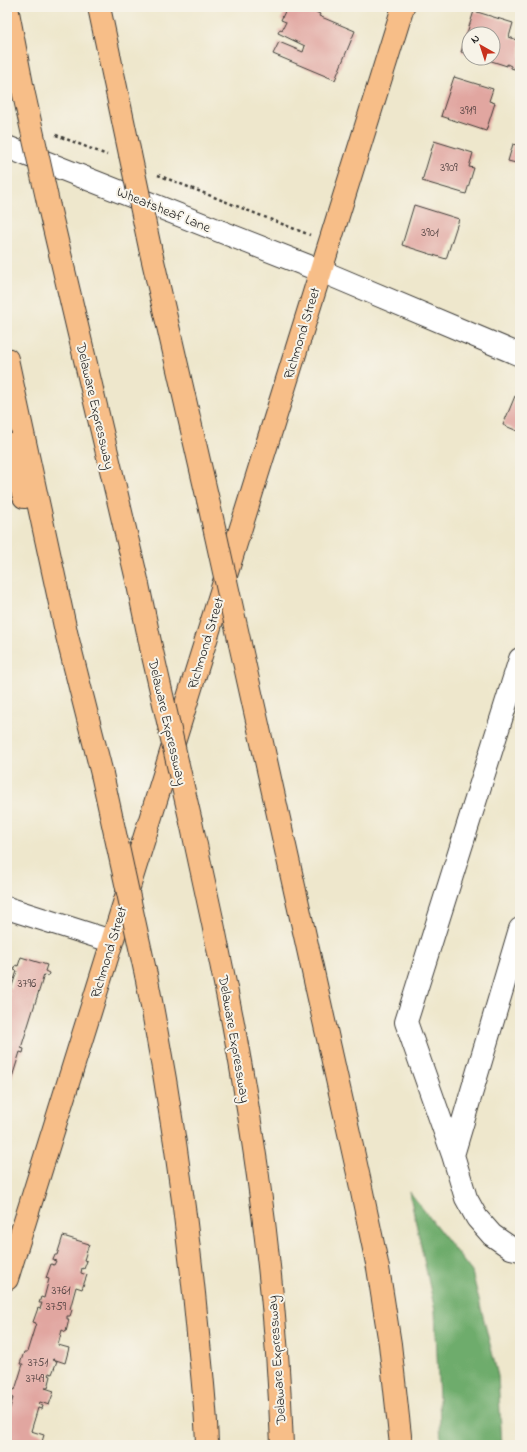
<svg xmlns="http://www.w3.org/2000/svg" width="527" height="1452" font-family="'Indie Flower',sans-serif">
<rect width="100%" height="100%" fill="#f7f3e8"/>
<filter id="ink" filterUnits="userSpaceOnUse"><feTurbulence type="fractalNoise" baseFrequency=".025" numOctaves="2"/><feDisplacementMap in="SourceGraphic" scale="8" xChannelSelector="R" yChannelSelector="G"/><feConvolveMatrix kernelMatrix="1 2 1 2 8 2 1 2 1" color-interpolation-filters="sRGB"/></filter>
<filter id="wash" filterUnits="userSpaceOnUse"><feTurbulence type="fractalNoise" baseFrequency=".012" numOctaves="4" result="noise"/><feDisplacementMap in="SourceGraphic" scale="16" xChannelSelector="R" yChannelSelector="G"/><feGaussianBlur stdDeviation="0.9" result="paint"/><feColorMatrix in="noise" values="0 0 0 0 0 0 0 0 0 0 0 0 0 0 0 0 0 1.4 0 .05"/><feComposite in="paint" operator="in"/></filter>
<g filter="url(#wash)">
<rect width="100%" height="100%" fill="#eee7cc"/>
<path fill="#6eac6c" stroke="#456444" d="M409 1191 472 1272 498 1376 502 1445H441L435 1311Z"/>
<g id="blocks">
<path fill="#e1a6a0" d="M287 7H296L306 11 307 8 320 14 319 16 355 31 335 80 273 54 279 42 303 52 305 46 278 33 280 29 282 30 286 22 281 20Z
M474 11 513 23 509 37 520 41V68L515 67 514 69 511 68V66L507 64V66L482 58H493V34H469V54L461 52Z
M454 77 493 89 489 101 495 103 486 131 441 116Z
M434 141 473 153 469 167 474 168 466 194 422 181Z
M513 144 520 146V164L508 161Z
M414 205 459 219 446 259 402 245Z
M515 396 520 398V432L503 425Z
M21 957 47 965 45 971 49 973 48 976 44 975 21 1048 24 1049 23 1053 20 1052 7 1093V1001L10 993 7 992 8 988 11 989 17 971 14 970 16 965 18 966Z
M63 1236 89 1244 84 1260 87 1261 84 1269 82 1268 81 1273 87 1275 82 1289 76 1287 70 1309 72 1310 70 1316H67V1319H69L66 1332 62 1330 58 1345 69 1348 65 1363 53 1359V1360L57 1361 52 1374 49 1373 48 1375 51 1376 48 1388H45L54 1391 49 1405 40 1402 39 1404 43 1406 42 1409 38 1408 31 1431 44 1435 41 1445H7V1417L13 1398 10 1397 12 1389 15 1390 23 1364H20L24 1352H27L36 1323 33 1322 38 1308 40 1309 42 1303H39L41 1297 44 1298 49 1279 46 1278 51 1264 54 1265 56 1261 53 1260 55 1255H57Z"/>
</g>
</g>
<g filter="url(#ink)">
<use href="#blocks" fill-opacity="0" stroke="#3c3a36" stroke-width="1"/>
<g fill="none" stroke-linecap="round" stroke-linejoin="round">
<defs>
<path id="minor" d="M7 147 321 271 520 355
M520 659 406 1022 453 1155 466 1198 477 1218 492 1235 511 1248 520 1250
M7 908 111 941
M453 1155 520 929"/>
<path id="major" d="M7 1279 403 7"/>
<path id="highway" d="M7 7 23 90
M99 7 130 154
M49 207 137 580 151 647
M150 248 208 500
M7 359 67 636 102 774
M7 444 24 497
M240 644 359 1178 378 1268 390 1344 401 1445
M191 822C206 889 220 956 233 1023 259 1162 277 1304 282 1445
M146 975C169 1092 186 1206 197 1324 201 1364 206 1405 207 1445"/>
</defs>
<use href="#minor" stroke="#3c3a36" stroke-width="24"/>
<use href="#major" stroke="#3c3a36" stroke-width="24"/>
<use href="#highway" stroke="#3c3a36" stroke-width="24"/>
<path stroke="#3c3a36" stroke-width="2.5" stroke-dasharray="3 3" stroke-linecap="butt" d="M56 135 107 155
M158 175 310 235"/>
<use href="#minor" stroke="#fff" stroke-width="22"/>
<use href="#major" stroke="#f7be88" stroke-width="22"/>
<use href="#highway" stroke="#f7be88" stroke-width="22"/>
<defs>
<path id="highway-bridge" d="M23 90 49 207
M130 154 150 248
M208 500 240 644
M151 647 191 822
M102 774 146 975"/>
</defs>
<use href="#highway-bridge" stroke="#3c3a36" stroke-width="24" stroke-linecap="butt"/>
<use href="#highway-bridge" stroke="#f7be88" stroke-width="22"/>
</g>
</g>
<g text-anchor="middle" stroke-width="4" stroke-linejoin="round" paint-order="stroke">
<g font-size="12" fill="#4d3e3d">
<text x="468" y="114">3919</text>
<text x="449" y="171">3909</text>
<text x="430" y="236">3901</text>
<text x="27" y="987">3796</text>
<text x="61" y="1294">3761</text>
<text x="56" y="1310">3759</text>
<text x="38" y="1366">3751</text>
<text x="35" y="1382">3749</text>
</g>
<g font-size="14" fill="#1c1c1c" stroke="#f7f3e8">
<text transform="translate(164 209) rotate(22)" y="5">Wheatsheaf Lane</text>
<text transform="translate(301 333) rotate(-73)" y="5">Richmond Street</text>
<text transform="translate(96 406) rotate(77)" y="5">Delaware Expressway</text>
<text transform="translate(205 643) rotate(-73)" y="5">Richmond Street</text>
<text transform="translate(168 722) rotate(77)" y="5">Delaware Expressway</text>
<text transform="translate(108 952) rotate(-73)" y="5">Richmond Street</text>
<text transform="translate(235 1039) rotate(80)" y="5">Delaware Expressway</text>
<text transform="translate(276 1360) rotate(-94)" y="5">Delaware Expressway</text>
</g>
</g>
<rect width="527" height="1452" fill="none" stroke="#f7f3e8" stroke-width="24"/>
<g transform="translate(481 46) rotate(321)"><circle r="19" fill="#f7f3e8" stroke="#9f9d96"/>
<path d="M0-3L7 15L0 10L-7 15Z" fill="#c8321e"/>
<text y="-6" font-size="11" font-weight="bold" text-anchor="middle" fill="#1c1c1c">N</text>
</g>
</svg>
